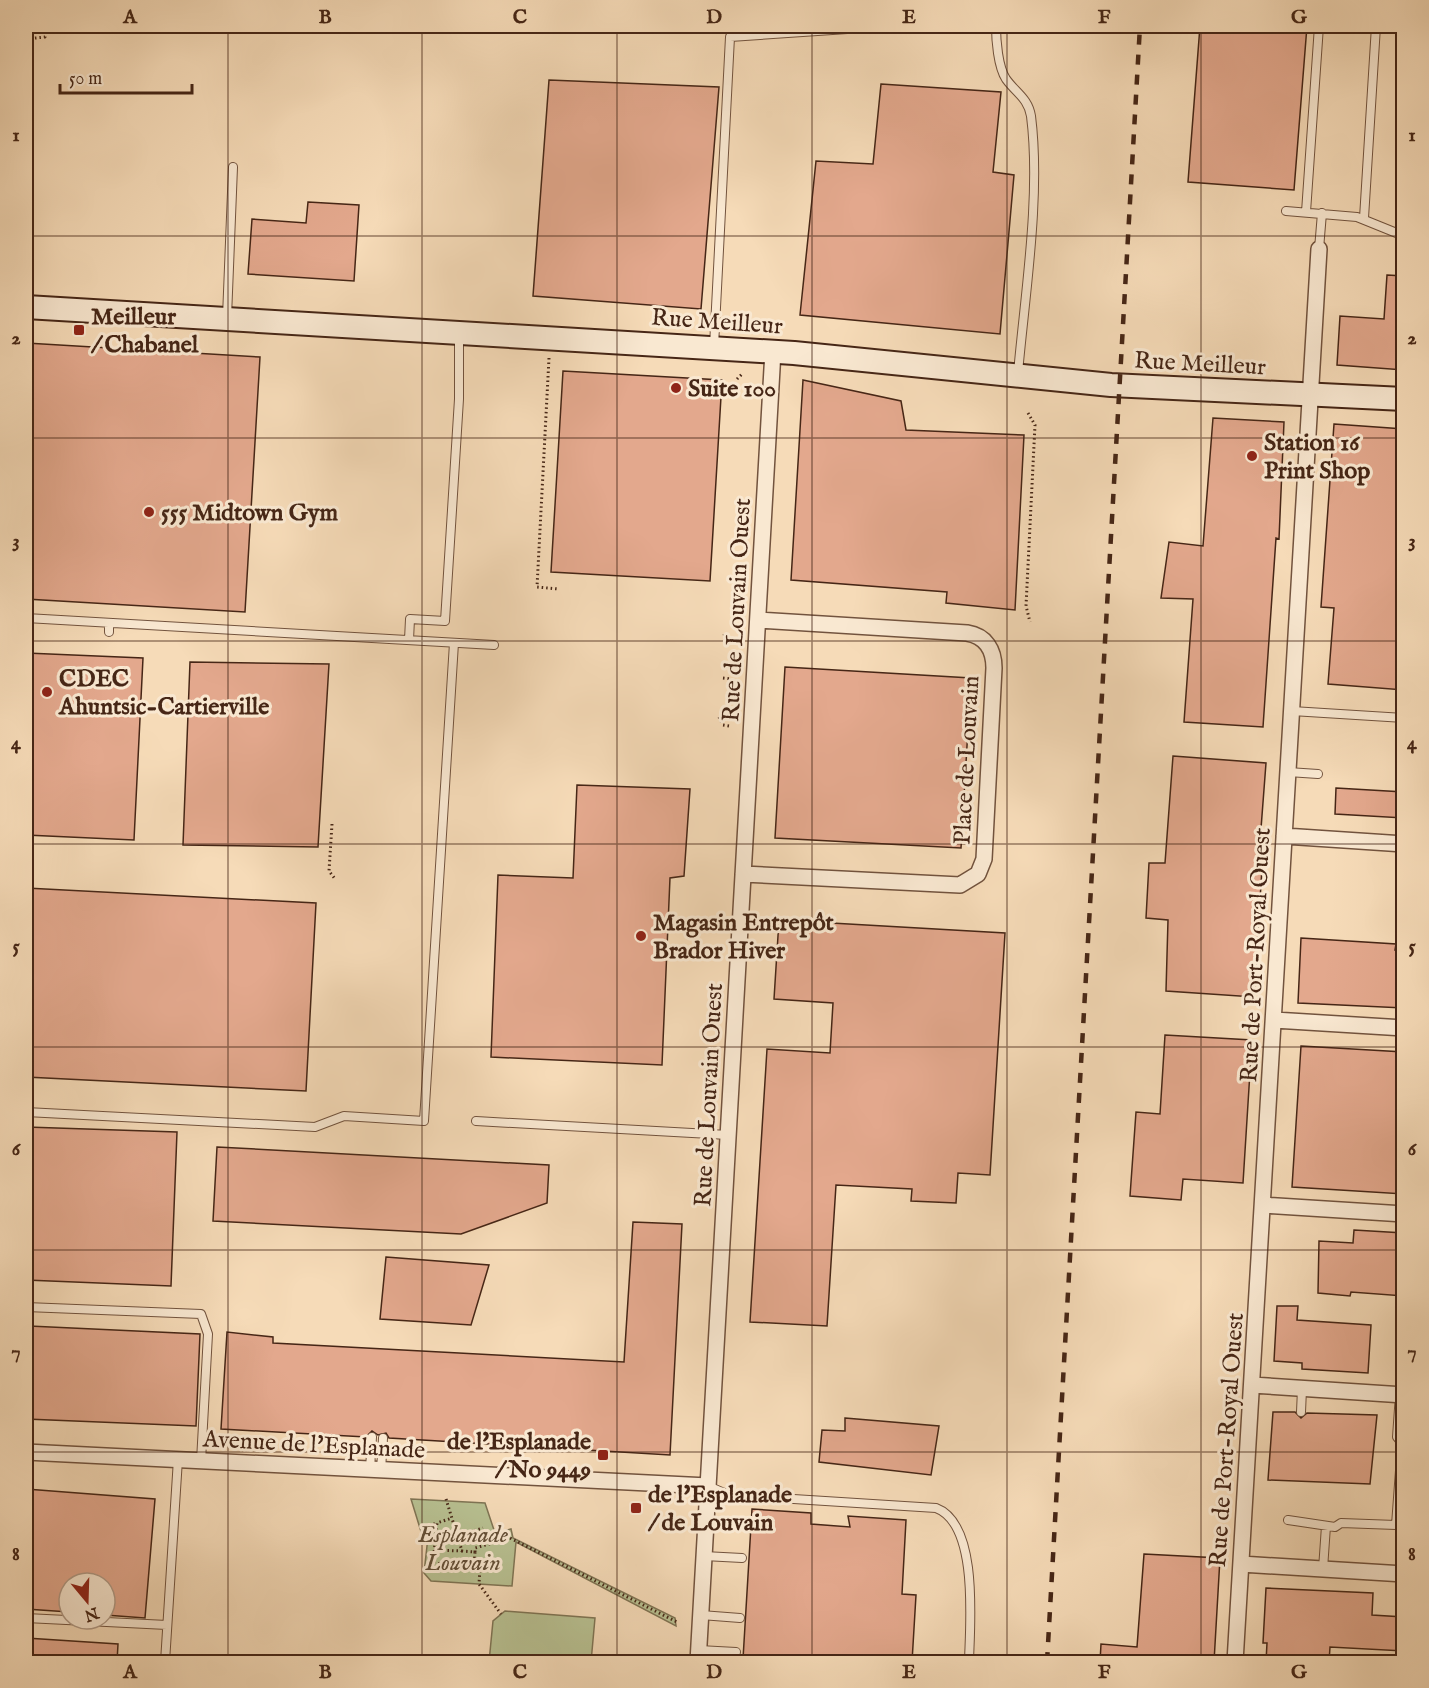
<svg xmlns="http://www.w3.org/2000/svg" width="1429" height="1688" font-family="'IM FELL English',serif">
<rect width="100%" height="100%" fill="#f6dbb8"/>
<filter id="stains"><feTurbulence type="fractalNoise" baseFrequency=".00333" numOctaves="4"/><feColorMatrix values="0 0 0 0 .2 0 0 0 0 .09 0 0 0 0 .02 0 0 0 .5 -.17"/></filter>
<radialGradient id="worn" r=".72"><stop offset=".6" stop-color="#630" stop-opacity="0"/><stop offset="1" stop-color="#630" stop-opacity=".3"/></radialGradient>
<path fill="#b8c192" stroke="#7f7454" stroke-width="1.5" d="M411 1499 485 1503 495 1533 511 1529 513 1538 675 1618 676 1626 516 1542 512 1586 431 1581 424 1573 428 1537 423 1538Z
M505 1611 595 1618 591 1662H489L493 1621Z"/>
<path fill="#e3a88d" stroke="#462616" stroke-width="1.5" d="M1200 26H1307L1294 190 1188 182Z
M549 80 719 87 701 309 533 296Z
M881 84 1001 92 993 172 1014 175 1000 334 800 315 816 161 873 164Z
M308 202 359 205 354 281 248 274 252 219 306 223Z
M1387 275 1404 276V370L1337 365 1340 316 1384 319Z
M26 343 260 357 245 612 26 599Z
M563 371 722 380 710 581 551 572Z
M803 380 901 401 906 430 1024 435 1015 610 946 603 947 592 791 580Z
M1213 418 1284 422 1279 539 1276 538 1263 727 1184 722 1193 599 1161 598 1169 542 1203 546Z
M1334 424 1404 429V690L1328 684 1334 608 1321 607Z
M26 653 143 658 134 840 26 835Z
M190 662 329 664 318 847 183 845Z
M785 667 971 678 961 848 775 838Z
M1173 756 1266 763 1258 868H1262L1254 997 1166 991 1168 920 1146 918 1149 863H1165Z
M577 785 690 789 684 876 670 878 662 1065 491 1057 498 875 573 878Z
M1336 788 1404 792V818L1335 814Z
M26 888 316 903 306 1091 26 1077Z
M779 920 1005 933 990 1175 958 1173 956 1203 911 1201 912 1189 836 1185 827 1326 750 1322 767 1049 830 1053 833 1003 774 999Z
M1301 938 1396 944 1395 950H1404V1008L1298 1003Z
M1165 1035 1252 1040 1243 1183 1183 1179 1181 1200 1130 1196 1136 1112 1160 1114Z
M1301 1046 1404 1052V1194L1292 1187Z
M26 1127 177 1132 171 1286 26 1280Z
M217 1147 549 1165 547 1203 461 1234 213 1221Z
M633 1222 682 1224 670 1455 389 1438 386 1433 378 1435 372 1431 366 1437 221 1429 227 1332 273 1337V1343L624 1362Z
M1354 1230 1404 1233V1296L1351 1292 1350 1296 1318 1293 1319 1241 1353 1243Z
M386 1257 489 1265 471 1325 380 1319Z
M1277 1306H1298L1297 1320 1371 1325 1368 1373 1302 1369V1363L1274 1361Z
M29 1326 200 1334 196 1426 26 1419Z
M1273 1412H1295L1301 1418 1307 1413 1377 1415 1370 1484 1268 1480Z
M845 1418 939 1426 931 1475 819 1462 822 1430 845 1431Z
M26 1489 155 1499 145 1618 105 1615V1583H69V1612L26 1609Z
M752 1509 811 1513V1524L850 1527 848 1516 906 1520 902 1594 916 1595 912 1662H797L743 1659Z
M1144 1554 1220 1558 1214 1662H1100L1101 1644 1137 1647Z
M1266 1588 1373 1593 1372 1615 1404 1617V1651L1330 1647 1329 1662H1266L1267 1643H1263Z
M26 1638 118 1644 117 1662H26Z"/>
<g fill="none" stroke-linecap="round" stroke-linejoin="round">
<defs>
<path id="lane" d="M996 26C996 40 998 67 1006 79 1016 93 1028 98 1031 116 1041 195 1025 294 1018 373
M1286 211 1357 217 1404 236
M1306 212 1319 26
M1364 218 1376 26
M1319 249 1322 213
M227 317 233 167
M714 346 730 37 892 26
M26 618 494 645
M109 632V623
M409 640 410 619 445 621 459 399V334
M1292 711 1404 718
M1288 772 1318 774
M26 1112 315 1127 344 1116 424 1121 454 643
M476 1121 728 1135
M26 1307 201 1314 208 1334 201 1461
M1301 1412 1302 1389
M370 1469 372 1437
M381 1470 383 1438
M708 1486 729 1495 936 1508C979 1524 970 1624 969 1661
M1288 1520 1335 1527 1341 1523 1396 1525 1402 1443 1397 1437 1400 1394
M704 1556 742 1558
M1323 1569 1326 1526
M701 1615 740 1618
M26 1618 167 1625
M699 1650 736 1652
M165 1662 178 1459"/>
<path id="street" d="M1284 836 1404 844
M743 874 960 885 978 874 984 859 994 668C994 650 986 636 967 633L758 620
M1274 1020 1404 1028
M1263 1205 1404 1214
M1252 1385 1404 1395
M26 1452 708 1486
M1241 1564 1404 1574
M698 1662 773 351
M1235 1662 1319 249"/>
<path id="secondary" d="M26 307 794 353 1111 385 1404 399"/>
</defs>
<use href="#lane" stroke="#72533e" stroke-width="10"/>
<use href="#street" stroke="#72533e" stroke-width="18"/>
<use href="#secondary" stroke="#462616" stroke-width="26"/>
<path stroke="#462616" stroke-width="3" stroke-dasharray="1.5 3" stroke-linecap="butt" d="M26 27 44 26
M26 39 45 37 44 26
M549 358 537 587 558 589
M737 379 743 373
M1028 413 1035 425 1026 606 1030 622
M724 634 726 639H734
M723 678 732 679
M719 717 723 725 729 726
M332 824 329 871 335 879
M446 1499 462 1551 475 1552 474 1567 433 1563 437 1523 452 1518
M425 1527 437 1523
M457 1536 483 1528
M434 1550 462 1551
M475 1552V1548L510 1538 677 1622
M474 1567 480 1568 479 1584 501 1614"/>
<use href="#lane" stroke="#f9e8d1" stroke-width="8"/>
<use href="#street" stroke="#f9e8d1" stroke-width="15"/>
<use href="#secondary" stroke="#f9e8d1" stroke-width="22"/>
<path stroke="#462616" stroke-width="4.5" stroke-dasharray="10 10" stroke-linecap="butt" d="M1047 1662 1140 26"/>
</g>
<path fill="none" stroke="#462616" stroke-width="1.5" stroke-opacity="0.55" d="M228 26V1662M422 26V1662M617 26V1662M812 26V1662M1007 26V1662M1201 26V1662M26 236H1404M26 438H1404M26 641H1404M26 844H1404M26 1047H1404M26 1250H1404M26 1452H1404"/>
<g fill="#8f2418" stroke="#f9e8d1" stroke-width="2">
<rect x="73" y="324" width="12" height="12" rx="3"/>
<circle cx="676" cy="388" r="6"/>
<circle cx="1252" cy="456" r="6"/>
<circle cx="149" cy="512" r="6"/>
<circle cx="47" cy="692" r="6"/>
<circle cx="641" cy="936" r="6"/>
<rect x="597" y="1449" width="12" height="12" rx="3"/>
<rect x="630" y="1502" width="12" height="12" rx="3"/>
</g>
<g text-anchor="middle" stroke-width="6" stroke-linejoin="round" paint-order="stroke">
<g font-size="24" font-weight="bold" fill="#462616" stroke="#f9e8d1" text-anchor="start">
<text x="91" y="324">Meilleur<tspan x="91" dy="28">/ Chabanel</tspan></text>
<text x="688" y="396">Suite 100</text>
<text x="1264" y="450">Station 16<tspan x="1264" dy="28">Print Shop</tspan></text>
<text x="161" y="520">555 Midtown Gym</text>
<text x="59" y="686">CDEC<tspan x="59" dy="28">Ahuntsic-Cartierville</tspan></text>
<text x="653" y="930">Magasin Entrepôt<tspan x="653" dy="28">Brador Hiver</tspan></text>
<text x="591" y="1449" text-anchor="end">de l'Esplanade<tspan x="591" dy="28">/ No 9449</tspan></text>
<text x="648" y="1502">de l'Esplanade<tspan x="648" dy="28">/ de Louvain</tspan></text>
</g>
<g font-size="24" fill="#462616" stroke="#f9e8d1">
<text transform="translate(717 321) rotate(4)" y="8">Rue Meilleur</text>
<text transform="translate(1200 363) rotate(3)" y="8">Rue Meilleur</text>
<text transform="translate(736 610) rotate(-87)" y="8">Rue de Louvain Ouest</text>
<text transform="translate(966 760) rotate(-87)" y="8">Place de Louvain</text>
<text transform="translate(1255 955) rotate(-87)" y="8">Rue de Port-Royal Ouest</text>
<text transform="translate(708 1095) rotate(-87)" y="8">Rue de Louvain Ouest</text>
<text transform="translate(1226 1440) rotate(-86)" y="8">Rue de Port-Royal Ouest</text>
<text transform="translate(314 1444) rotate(3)" y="8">Avenue de l'Esplanade</text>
</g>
<g font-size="24" font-style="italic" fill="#624d35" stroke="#f9e8d1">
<text x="463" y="1542">Esplanade<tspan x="463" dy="28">Louvain</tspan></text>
</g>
</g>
<rect width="1429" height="1688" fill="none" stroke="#f6dbb8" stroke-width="66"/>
<g transform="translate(87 1601) rotate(161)"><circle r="28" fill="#f9e8d1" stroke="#b19a86" stroke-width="1.5"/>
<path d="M0-4.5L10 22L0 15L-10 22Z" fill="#8f2418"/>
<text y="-9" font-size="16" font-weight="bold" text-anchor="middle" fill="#462616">N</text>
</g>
<path d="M60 84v9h132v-9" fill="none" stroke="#462616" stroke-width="3"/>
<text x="69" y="84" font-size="18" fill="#462616" stroke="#f9e8d1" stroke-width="4.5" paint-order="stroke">50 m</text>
<rect x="33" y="33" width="1363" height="1622" fill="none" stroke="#462616" stroke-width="2"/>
<g font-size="20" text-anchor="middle" font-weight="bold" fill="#462616">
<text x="130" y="23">A</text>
<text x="325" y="23">B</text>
<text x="520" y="23">C</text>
<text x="714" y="23">D</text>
<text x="909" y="23">E</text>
<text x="1104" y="23">F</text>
<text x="1299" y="23">G</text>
<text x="16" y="141">1</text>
<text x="1412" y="141">1</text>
<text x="16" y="344">2</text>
<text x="1412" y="344">2</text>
<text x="16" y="547">3</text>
<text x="1412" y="547">3</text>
<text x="16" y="749">4</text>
<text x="1412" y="749">4</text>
<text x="16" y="952">5</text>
<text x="1412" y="952">5</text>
<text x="16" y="1155">6</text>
<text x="1412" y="1155">6</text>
<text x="16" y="1358">7</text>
<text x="1412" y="1358">7</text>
<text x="16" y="1560">8</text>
<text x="1412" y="1560">8</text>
<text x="130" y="1678">A</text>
<text x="325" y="1678">B</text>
<text x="520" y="1678">C</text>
<text x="714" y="1678">D</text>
<text x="909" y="1678">E</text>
<text x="1104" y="1678">F</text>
<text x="1299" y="1678">G</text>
</g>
<rect width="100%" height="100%" filter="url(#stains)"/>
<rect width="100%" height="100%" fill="url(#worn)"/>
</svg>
